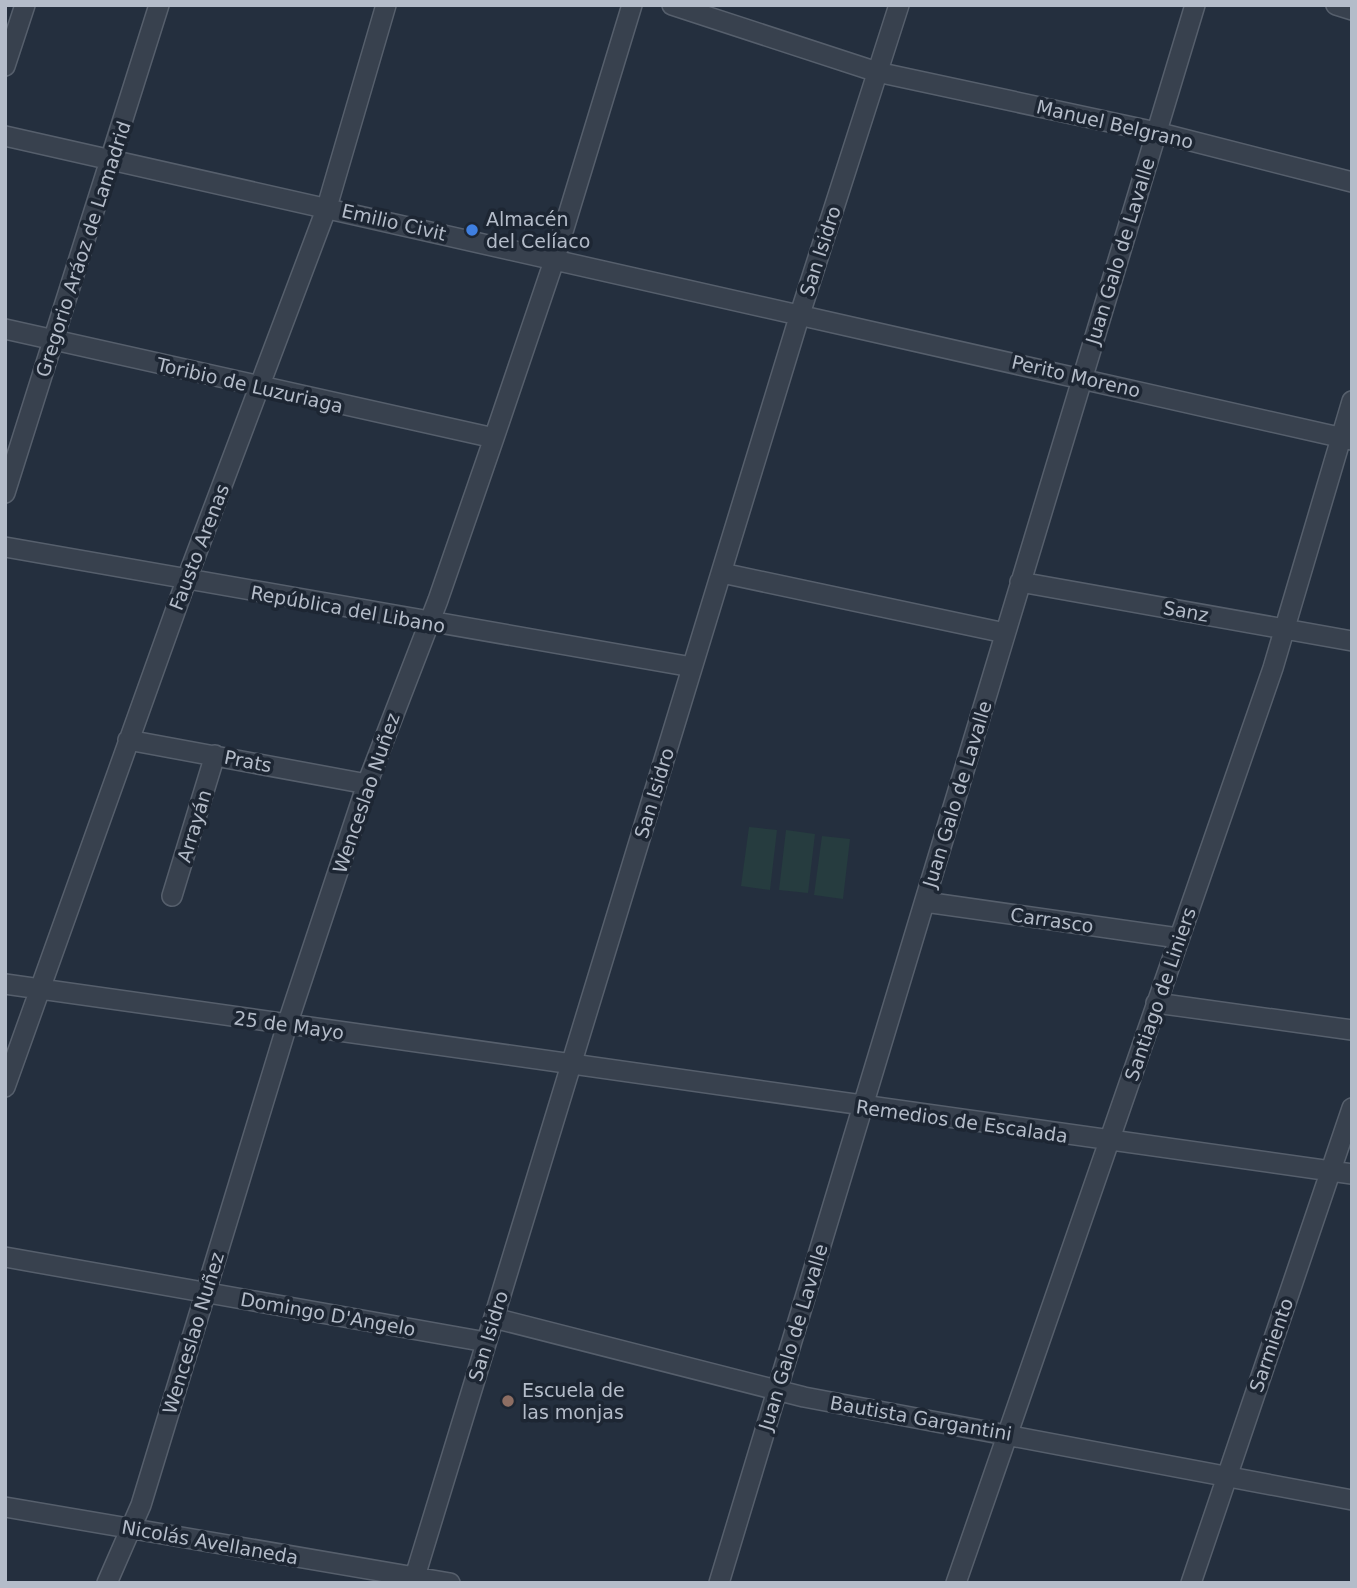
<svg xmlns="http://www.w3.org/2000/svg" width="1357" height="1588" font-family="'DejaVu Sans',sans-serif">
<rect width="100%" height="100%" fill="#242f3e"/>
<path fill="#263c3f" d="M749 827 777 830 770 890 741 886Z
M786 830 815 834 808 893 779 890Z
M822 836 850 839 843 899 814 895Z"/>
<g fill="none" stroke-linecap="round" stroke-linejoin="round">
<defs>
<path id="minor" d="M672 5 877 72 1156 132 1352 182
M1336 5 1352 10
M5 66 25 5
M5 136 1352 440
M5 329 494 438
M5 493 159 5
M5 547 692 667
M722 573 1005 633
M1020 582 1352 641
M128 740 367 784
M172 896 215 755
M925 902 1178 938
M5 984 1352 1174
M1156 1003 1352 1030
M5 1087 186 581 327 207 386 5
M5 1257 486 1342
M494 1318 804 1397 1352 1500
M5 1507 450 1583
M107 1583 141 1505 287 1025 367 784 438 600 494 438 555 258 632 5
M413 1583 800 314 899 5
M719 1583 1195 5
M956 1583 1273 668 1352 401
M1191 1583 1352 1108"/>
</defs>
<use href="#minor" stroke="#565f6c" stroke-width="22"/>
<use href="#minor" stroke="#38414e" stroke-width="19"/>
</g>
<circle fill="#3f7fe0" stroke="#1d2633" stroke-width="2.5" cx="472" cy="230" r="7"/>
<circle fill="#8d6e63" stroke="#1d2633" stroke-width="2.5" cx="508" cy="1401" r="7"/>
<g text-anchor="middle" stroke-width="7" stroke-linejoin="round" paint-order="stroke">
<g font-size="19" fill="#b4bcc9" stroke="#1d2633">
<text transform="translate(1115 124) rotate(13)" y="7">Manuel Belgrano</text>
<text transform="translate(394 222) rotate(13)" y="7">Emilio Civit</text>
<text transform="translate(83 249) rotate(-72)" y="7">Gregorio Aráoz de Lamadrid</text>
<text transform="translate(820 251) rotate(-72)" y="7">San Isidro</text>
<text transform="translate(1120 251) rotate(-73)" y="7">Juan Galo de Lavalle</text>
<text transform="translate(1076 376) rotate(13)" y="7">Perito Moreno</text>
<text transform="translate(250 385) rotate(13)" y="7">Toribio de Luzuriaga</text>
<text transform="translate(199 547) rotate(-69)" y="7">Fausto Arenas</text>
<text transform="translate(348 609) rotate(10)" y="7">República del Libano</text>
<text transform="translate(1186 611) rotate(10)" y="7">Sanz</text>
<text transform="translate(248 761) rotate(11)" y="7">Prats</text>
<text transform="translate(366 793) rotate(-71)" y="7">Wenceslao Nuñez</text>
<text transform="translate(654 793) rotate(-73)" y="7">San Isidro</text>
<text transform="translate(957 794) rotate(-73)" y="7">Juan Galo de Lavalle</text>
<text transform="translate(194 826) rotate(-73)" y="7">Arrayán</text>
<text transform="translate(1052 920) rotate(8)" y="7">Carrasco</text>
<text transform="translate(1160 994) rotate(-71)" y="7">Santiago de Liniers</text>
<text transform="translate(289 1025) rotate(8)" y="7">25 de Mayo</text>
<text transform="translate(962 1121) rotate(8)" y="7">Remedios de Escalada</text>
<text transform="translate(328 1314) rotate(10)" y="7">Domingo D'Angelo</text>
<text transform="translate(193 1333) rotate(-73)" y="7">Wenceslao Nuñez</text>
<text transform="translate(488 1336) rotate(-73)" y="7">San Isidro</text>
<text transform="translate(793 1337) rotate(-73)" y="7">Juan Galo de Lavalle</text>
<text transform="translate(1271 1345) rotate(-71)" y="7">Sarmiento</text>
<text transform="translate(921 1418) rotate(10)" y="7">Bautista Gargantini</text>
<text transform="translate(210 1542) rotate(10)" y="7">Nicolás Avellaneda</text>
</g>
<g font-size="19" fill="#b4bcc9" stroke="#1d2633" text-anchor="start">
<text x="486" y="226">Almacén<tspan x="486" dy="22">del Celíaco</tspan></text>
<text x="522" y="1397">Escuela de<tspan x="522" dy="22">las monjas</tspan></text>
</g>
</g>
<rect width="1357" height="1588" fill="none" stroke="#b4bcc9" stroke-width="14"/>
</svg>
